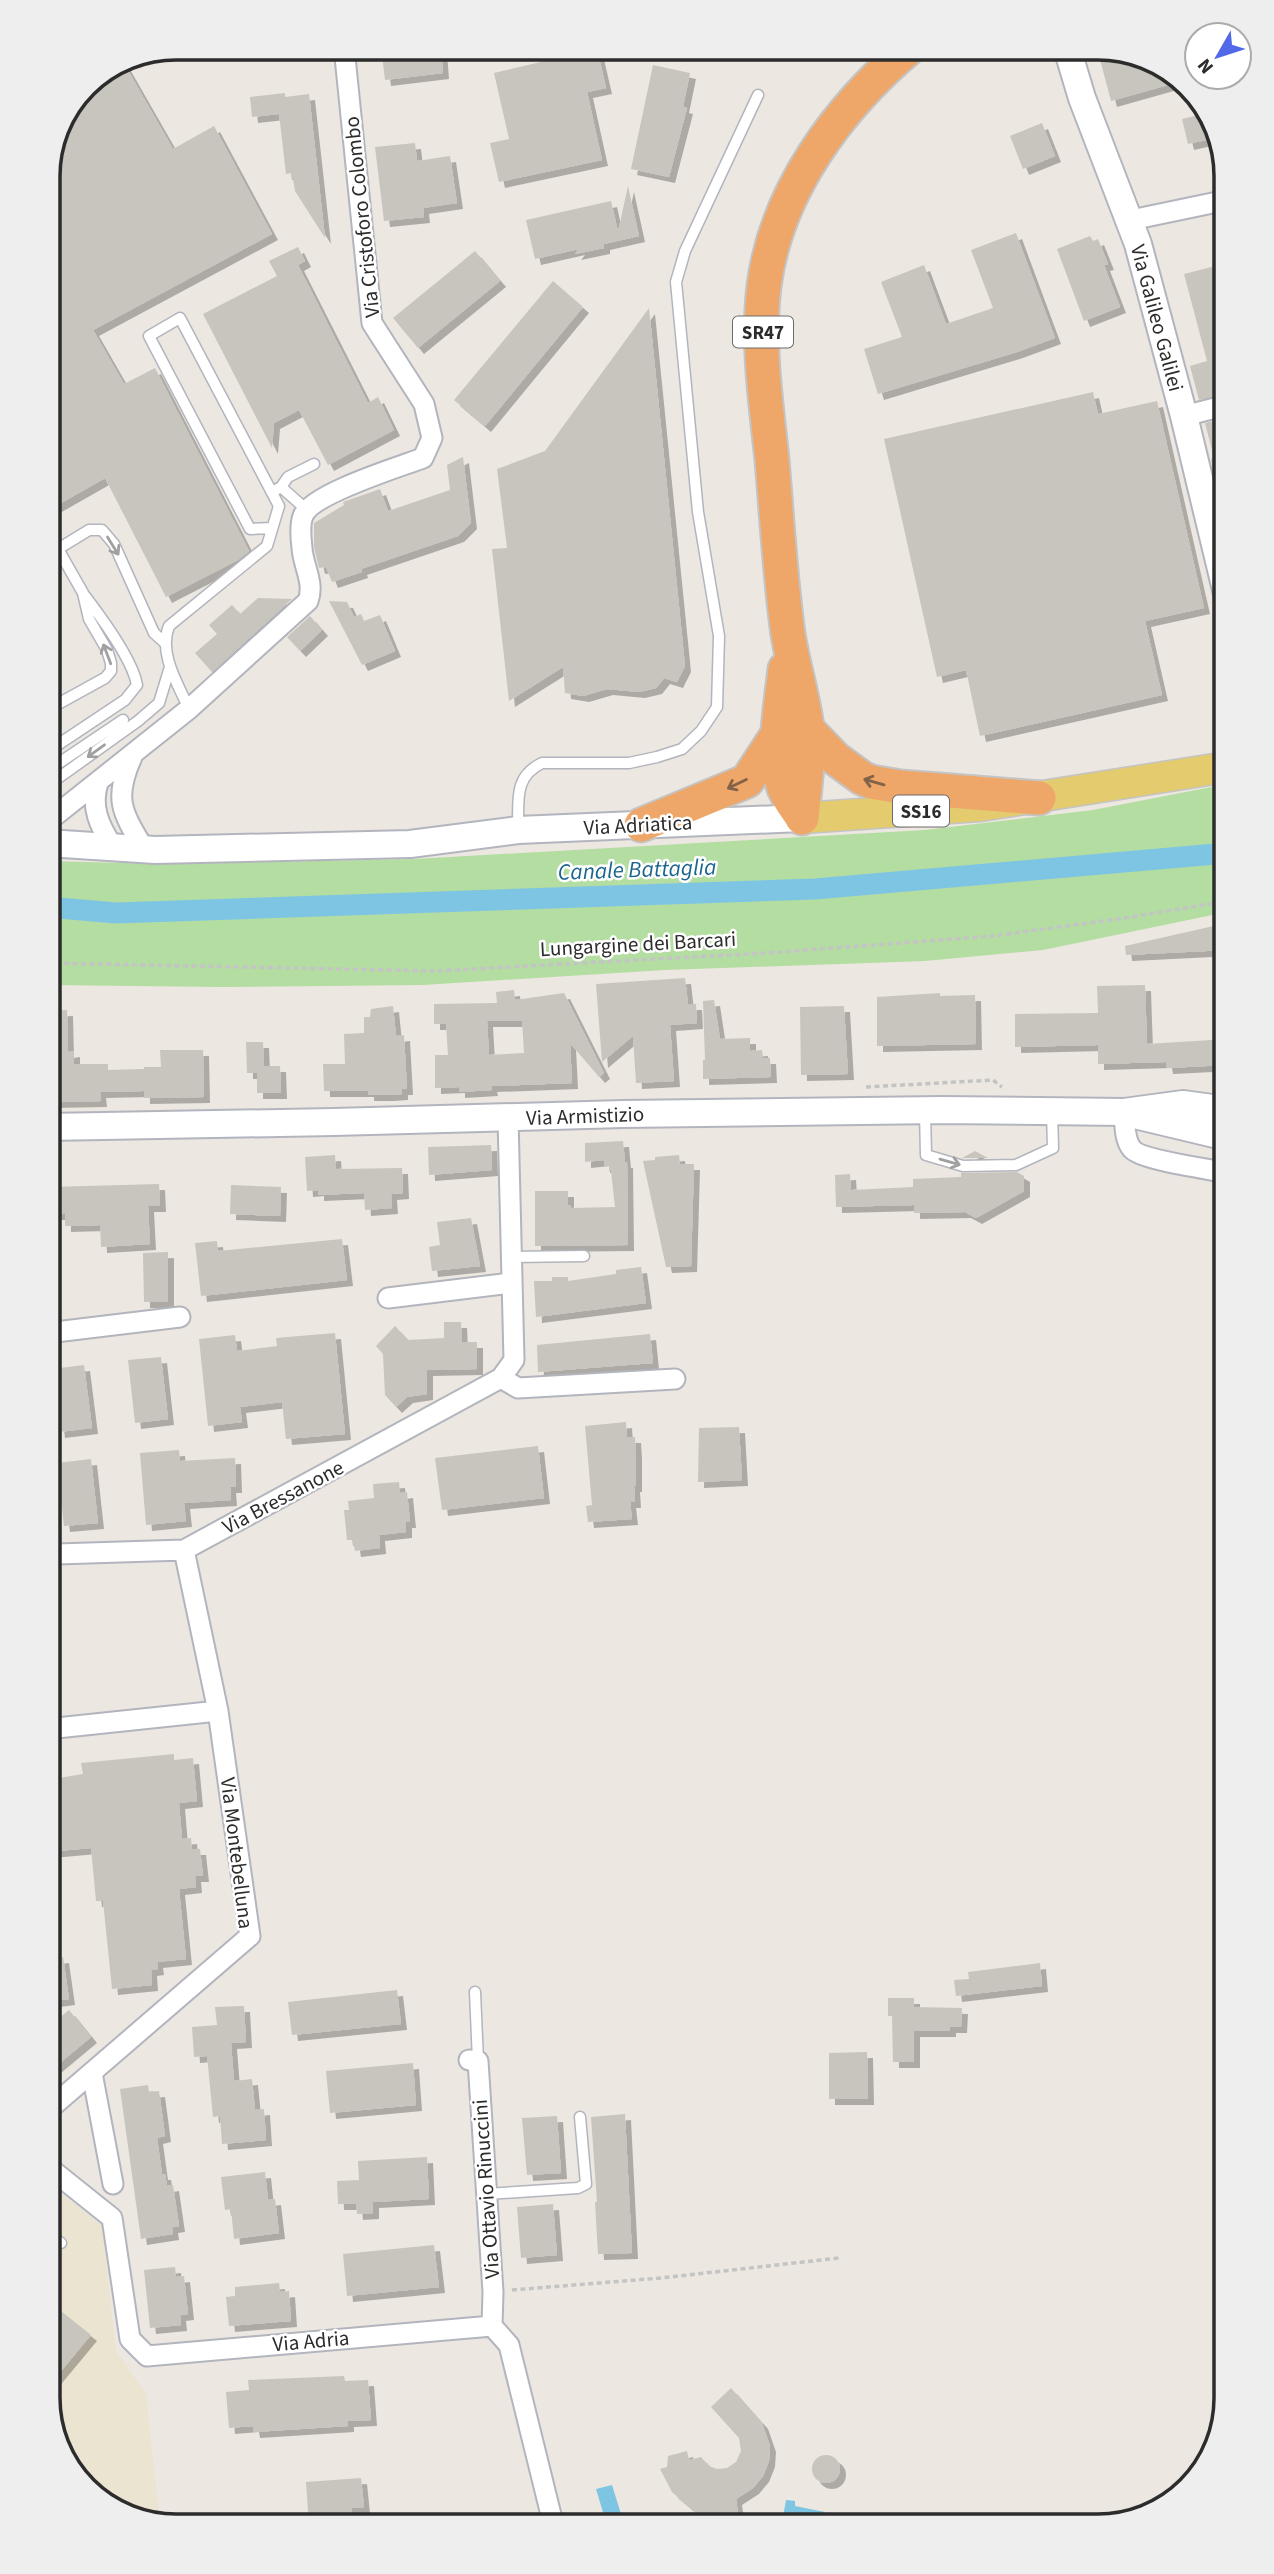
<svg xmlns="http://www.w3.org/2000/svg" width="1274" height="2574" font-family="'Source Sans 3',sans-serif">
<defs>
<filter id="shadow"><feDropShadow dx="6" dy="6" stdDeviation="0" flood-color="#0004"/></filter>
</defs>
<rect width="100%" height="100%" fill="#ece7e0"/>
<path fill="#ebe4d1" d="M47 2182 102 2226 116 2351 146 2394 160 2524 98 2501 57 2448 47 2399Z"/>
<path fill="#b4dda2" d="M1227 784V912L1043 950 925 961 665 970 423 985 221 987 47 985V861L159 864 414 859 925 830 1093 810Z"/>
<path fill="#7ec5e3" d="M612 2485 621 2514 605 2519 596 2489Z
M786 2500 795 2501V2506L825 2512 822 2527H807L782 2522Z"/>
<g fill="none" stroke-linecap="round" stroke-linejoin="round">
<path stroke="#7ec5e3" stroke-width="21" d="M47 907 116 913 815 889 1227 853"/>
</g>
<path fill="#c8c5be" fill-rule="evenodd" filter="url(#shadow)" d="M381 47H441L443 73 385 80Z
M1097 48H1108L1176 73 1182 81 1111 101Z
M597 49 606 88 587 92 602 160 499 182 490 143 509 139 494 73Z
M122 60 173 149 214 126 272 234 93 330 124 384 155 368 249 551 238 560 166 597 105 478 47 511 48 167 85 84Z
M653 65 690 73 683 107 687 108 669 177 631 169Z
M285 93V97L309 94 325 238 295 191 292 173 286 174 279 114 252 117 250 97Z
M1207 113 1217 126 1219 137 1188 144 1182 119Z
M1042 123 1055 156 1023 169 1010 136Z
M415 143 417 161 450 156 457 203 423 208 424 217 384 221 375 147Z
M628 186 639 236 604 244V248L575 254 579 249 535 259 526 220 611 201 618 232Z
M1016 233 1055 338 1017 352 878 394 864 349 902 337 881 282 924 265 946 324 993 308 971 250Z
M1090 236 1093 241 1098 239 1108 264 1104 265 1120 307 1084 321 1057 249Z
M298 247 305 261 298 265 368 403 378 397 394 430 328 465 299 410 274 423 272 448 203 314 277 276 269 261Z
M475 251 500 281 418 348 393 318Z
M1219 265 1222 275 1227 274V393L1199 400 1190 366 1207 361 1184 274Z
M553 281 583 307 485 426 454 400Z
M649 308 685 666 677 682 664 678 656 688 639 692 607 689 583 696 565 693 563 667 509 701 492 549 507 548 497 469 545 451Z
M1093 392 1098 414 1157 401 1204 608 1145 621 1162 695 980 736 966 670 937 677 884 439Z
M1222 419 1227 440V475L1215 477 1211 459 1214 458 1205 423Z
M463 457 471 523 458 536 361 569 362 572 332 582 326 567 319 568 314 547V523L344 505 343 502 380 489 388 511 450 490 447 465Z
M258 598 292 599 212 672 195 653 217 634 209 625 232 605 240 614Z
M329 601 347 602 354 617 361 614 364 621 380 615 395 651 362 665Z
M310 616 322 630 300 651 287 637Z
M1227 923V950L1126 955 1125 946Z
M685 978 688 1004H696L697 1023 670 1025 674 1081 636 1083 633 1036 602 1062 596 984Z
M1145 985 1147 1044 1227 1039V1065L1167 1068 1166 1062 1098 1064V1045L1015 1047V1014L1098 1013 1097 986Z
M514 990 515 1000 564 993 604 1073 599 1077 570 1043 572 1083 491 1086 492 1090 459 1092V1087L435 1088V1055H448L446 1024H434V1004L497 1003 496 992ZM487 1021H522L524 1053 489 1055Z
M940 993V996L975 995 976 1044 877 1046V997Z
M714 1000 720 1039 750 1038V1051L762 1050 763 1058H770L771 1077 703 1079V1060H705L703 1001Z
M393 1006 396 1036 404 1035 407 1089H402V1094L388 1095H368V1091H324L323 1064H345L344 1034 364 1033V1017H370L371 1009Z
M844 1006 848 1074 801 1075 800 1007Z
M67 1010 68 1052 74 1051V1064H108V1070L144 1069V1067H161L160 1050H203L204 1097 144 1098V1091L100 1092 101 1101 47 1102V1011Z
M246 1042H263L264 1066H280L281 1093H257V1073H247Z
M623 1141 625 1162H627L628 1245 535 1246V1191H568V1205H571V1208L615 1207 611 1171H609V1166L604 1167V1160L585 1162V1143Z
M491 1145 492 1170 429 1175 428 1147Z
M975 1151 988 1158H962Z
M335 1155 336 1169 402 1168 403 1193 391 1194 392 1208 365 1210 364 1193 318 1195V1190L307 1191 305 1157Z
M679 1155 680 1164H694L691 1266 666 1267 643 1161 655 1160V1157Z
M1017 1172 1024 1176V1191L976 1218 965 1212 914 1213V1205L836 1207 835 1175 850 1174 851 1190 913 1187V1179L961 1177V1173Z
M159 1184 160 1206H148L150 1244 101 1247 100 1225 65 1226V1214H51L50 1187Z
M231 1185 281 1187 280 1216 230 1214Z
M471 1218 480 1266 432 1271 429 1247 440 1245 437 1222Z
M342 1239 347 1280 201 1296 195 1243 217 1241 218 1251Z
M168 1252V1302H144L143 1253Z
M641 1267 646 1303 536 1317 534 1281H552V1277H568V1281L616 1274V1270Z
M444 1322H461L462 1342H477V1369L427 1370V1394L407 1397 396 1407 385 1395 383 1354 376 1346 395 1326 408 1340 444 1338Z
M335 1333 345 1434 286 1439 282 1402 240 1407 242 1422 208 1426 199 1339 235 1335 237 1351 277 1346 276 1338Z
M650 1334 653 1363 538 1372 537 1345Z
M161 1357 168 1419 135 1423 128 1360Z
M84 1365 92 1428 59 1432 52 1369Z
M626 1422 627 1437H635L636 1453V1486H634L635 1502H630L632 1519 588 1522 586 1506 592 1505 585 1426Z
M739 1427 742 1480 698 1482 699 1428Z
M538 1446 544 1498 442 1510 435 1458Z
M179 1450 180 1461 235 1458 236 1487H230L231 1500 184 1503 186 1521 146 1525 140 1453Z
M91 1459 98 1523 64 1526 57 1463Z
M399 1482 400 1493 407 1492 410 1522H406V1532L379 1535 380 1548 355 1551 353 1540H347L344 1510H349L348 1501 374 1498 373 1484Z
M174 1754V1760L193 1758 197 1801 179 1803 182 1839 191 1838 192 1849H200L203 1876H195L196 1887 179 1889 186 1959 157 1962 158 1969 151 1970 152 1985 112 1989 103 1901H96L91 1848 47 1852V1780L83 1774 81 1763Z
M63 1957 69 1999 47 2002V1959Z
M1040 1963 1042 1986 956 1996 954 1980 969 1979 968 1972Z
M397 1990 401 2024 292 2035 288 2002Z
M888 1998H914V2007L962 2008 961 2027H950V2031H914V2062H893L892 2016H888Z
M244 2006 246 2042 231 2043 234 2081 252 2079 255 2110 264 2109 266 2140 222 2144 220 2116 213 2117 207 2056 194 2057 192 2027 217 2025 215 2007Z
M69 2010 91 2037 55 2067 47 2057V2028Z
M867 2052 868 2099H829V2053Z
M413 2063 416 2105 330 2113 326 2071Z
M148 2085 149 2092 159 2091 165 2136 157 2138 162 2174H165L167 2186 173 2185 179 2226 172 2227 173 2234 141 2239 120 2089Z
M625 2114 632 2253 598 2254 595 2202H597L591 2117Z
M557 2116 561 2173 527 2175 522 2118Z
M427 2157 429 2199 373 2202V2213L357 2214 356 2204H338L337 2181 359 2180 358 2161Z
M265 2172 268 2200 275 2199 279 2233 234 2239 231 2209 225 2210 221 2177Z
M553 2204 557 2255 521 2258 517 2207Z
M434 2245 439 2287 347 2296 343 2254Z
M175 2267 176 2277 184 2276 188 2314 180 2315 181 2325 150 2328 144 2270Z
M279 2283 280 2292 289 2291 291 2321 229 2326 226 2297 235 2296V2287Z
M47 2300 91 2335 47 2388Z
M344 2376 345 2381 368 2380 371 2420 348 2421V2426L254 2432 253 2426 229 2428 226 2392 249 2390 248 2380Z
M731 2388 762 2423 770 2446 769 2461 763 2476 753 2488 736 2499 740 2527 697 2521 699 2515 672 2492 660 2469 667 2467 668 2456 687 2451 689 2460 701 2457 709 2466 717 2469 727 2468 736 2462 741 2451 739 2438 711 2407Z
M812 2469a14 14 0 1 1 28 0a14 14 0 1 1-28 0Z
M361 2478 364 2507 351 2508 353 2523 309 2527 306 2482Z"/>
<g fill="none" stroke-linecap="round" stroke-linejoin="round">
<defs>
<path id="lane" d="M281 487 288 477 314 464
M272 492 281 487 307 510
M58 549 89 530H102L114 544 154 633 165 643
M189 709C178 684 158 653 169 626L267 546 279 506 180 318 149 336 250 529 272 528
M47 710 105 678 111 671V663L107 650 89 619 83 593 58 549 47 555
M47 752 125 700 137 685C133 660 101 617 85 596
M47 771 123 720
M47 786 138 721 159 703 170 667
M518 830C519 801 513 777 542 763H629L657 757 682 749 701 731 717 707 719 636 698 512 676 282 685 251 758 95
M925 1112 926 1155 963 1166 1016 1165 1053 1148 1052 1111
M511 1257 584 1256
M475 1992 478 2061
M487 2194 578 2188 586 2184 580 2117
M47 2232 61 2243"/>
<path id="street" d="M1131 220 1227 200
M1184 416 1227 405
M1203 491 1227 487
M132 757C113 799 122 812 144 849
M98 783C90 807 100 827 113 847
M47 822 189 709 308 601C315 583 303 566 302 548 301 540 300 524 303 516 311 494 399 467 423 458L432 438 424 404 372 323 344 47
M1124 1112C1125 1123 1124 1140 1132 1149 1141 1160 1209 1169 1227 1173
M388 1298 511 1283
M47 1333 180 1317
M501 1378 518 1388 675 1379
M47 1551 57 1554 184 1550 501 1378 514 1360 508 1118
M47 1729 218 1711
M469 2060 478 2061 493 2292 492 2326
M92 2073 113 2184
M47 2111 250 1936 218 1711 184 1550
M47 2166 112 2218 130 2339 147 2356 492 2326
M492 2326 509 2345 554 2527"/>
<path id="secondary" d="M1067 48 1082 98 1138 244 1184 416 1227 594
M47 843 155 850 410 844 518 830 802 818
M1139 1116 1227 1137
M47 1127 334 1122 623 1114 942 1110 1124 1112 1183 1104 1227 1110"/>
<path id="primary" d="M802 818 980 806 1227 767"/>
<path id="highway" d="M785 669C781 707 771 751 784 788 788 798 795 807 801 816
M808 730 836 759 862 778 871 782 900 787 1039 798
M802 818C804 791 810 753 807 728 803 696 793 666 788 634 780 577 777 518 772 460 766 403 757 343 764 286 776 191 839 107 910 47
M641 825 747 781 779 732"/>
</defs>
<use href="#lane" stroke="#b3b5be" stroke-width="13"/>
<use href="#street" stroke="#b3b5be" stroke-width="23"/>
<use href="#secondary" stroke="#b3b5be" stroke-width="30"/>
<use href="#primary" stroke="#c4c4c4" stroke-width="33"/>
<use href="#highway" stroke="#c4c4c4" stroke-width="37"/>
<path stroke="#c4c4c4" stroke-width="3.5" stroke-dasharray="5 3.5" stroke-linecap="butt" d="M47 963 435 971 766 953 993 936 1125 918 1227 901
M866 1087 993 1080 1002 1087
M512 2290 661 2278 839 2258"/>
<use href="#lane" stroke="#fff" stroke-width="10"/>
<use href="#street" stroke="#fff" stroke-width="19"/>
<use href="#secondary" stroke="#fff" stroke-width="26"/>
<use href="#primary" stroke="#e3cb6e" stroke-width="30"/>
<use href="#highway" stroke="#eea768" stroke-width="33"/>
</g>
<defs><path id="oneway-shaft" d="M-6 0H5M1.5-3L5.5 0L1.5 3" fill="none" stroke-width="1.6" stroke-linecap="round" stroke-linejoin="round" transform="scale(1.75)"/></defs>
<g stroke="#a0a0a0">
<use href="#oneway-shaft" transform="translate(113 546) rotate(58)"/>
<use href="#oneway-shaft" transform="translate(107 654) rotate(-111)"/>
<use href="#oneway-shaft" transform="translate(96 751) rotate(144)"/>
<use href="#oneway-shaft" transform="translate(950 1162) rotate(16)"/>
</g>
<g stroke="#836347">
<use href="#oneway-shaft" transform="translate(874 782) rotate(-164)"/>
<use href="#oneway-shaft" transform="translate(737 784) rotate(154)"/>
</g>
<g text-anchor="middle" stroke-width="5" stroke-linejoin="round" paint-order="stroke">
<g fill="#fff" stroke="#6b6b6b" stroke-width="2">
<rect x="733" y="316.5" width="60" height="31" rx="5"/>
<rect x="893" y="795.5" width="56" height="31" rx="5"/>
</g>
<g font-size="19" font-weight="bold" fill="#2c2c2c">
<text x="763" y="339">SR47</text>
<text x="921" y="818">SS16</text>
</g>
<g font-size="21" fill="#2c2c2c" stroke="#fff">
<text transform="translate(362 217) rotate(-96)" y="7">Via Cristoforo Colombo</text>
<text transform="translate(1157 318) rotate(75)" y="7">Via Galileo Galilei</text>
<text transform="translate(638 825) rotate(-3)" y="7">Via Adriatica</text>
<text transform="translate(638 944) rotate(-3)" y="7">Lungargine dei Barcari</text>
<text transform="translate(585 1116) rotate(-2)" y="7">Via Armistizio</text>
<text transform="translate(283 1497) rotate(-28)" y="7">Via Bressanone</text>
<text transform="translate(237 1853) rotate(83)" y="7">Via Montebelluna</text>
<text transform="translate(486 2189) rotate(-94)" y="7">Via Ottavio Rinuccini</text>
<text transform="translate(311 2341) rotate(-5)" y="7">Via Adria</text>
</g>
<g font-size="23" font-style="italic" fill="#1b6490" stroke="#fff">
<text transform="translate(637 869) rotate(-2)" y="8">Canale Battaglia</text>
</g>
</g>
<path d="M0 0H1274V2574H0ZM176 60H1098A116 116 0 0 1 1214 176V2398A116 116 0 0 1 1098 2514H176A116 116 0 0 1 60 2398V176A116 116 0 0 1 176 60Z" fill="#eee" fill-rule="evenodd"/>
<path fill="none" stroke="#2c2c2c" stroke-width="3.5" d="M176 60H1098A116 116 0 0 1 1214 176V2398A116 116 0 0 1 1098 2514H176A116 116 0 0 1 60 2398V176A116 116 0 0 1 176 60Z"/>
<g transform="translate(1218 56) rotate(231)"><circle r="33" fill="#ffffff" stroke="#ababab" stroke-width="2"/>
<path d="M0-5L12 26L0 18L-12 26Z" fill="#5168e8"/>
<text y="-10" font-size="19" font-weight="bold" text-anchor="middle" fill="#2c2c2c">N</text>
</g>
</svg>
